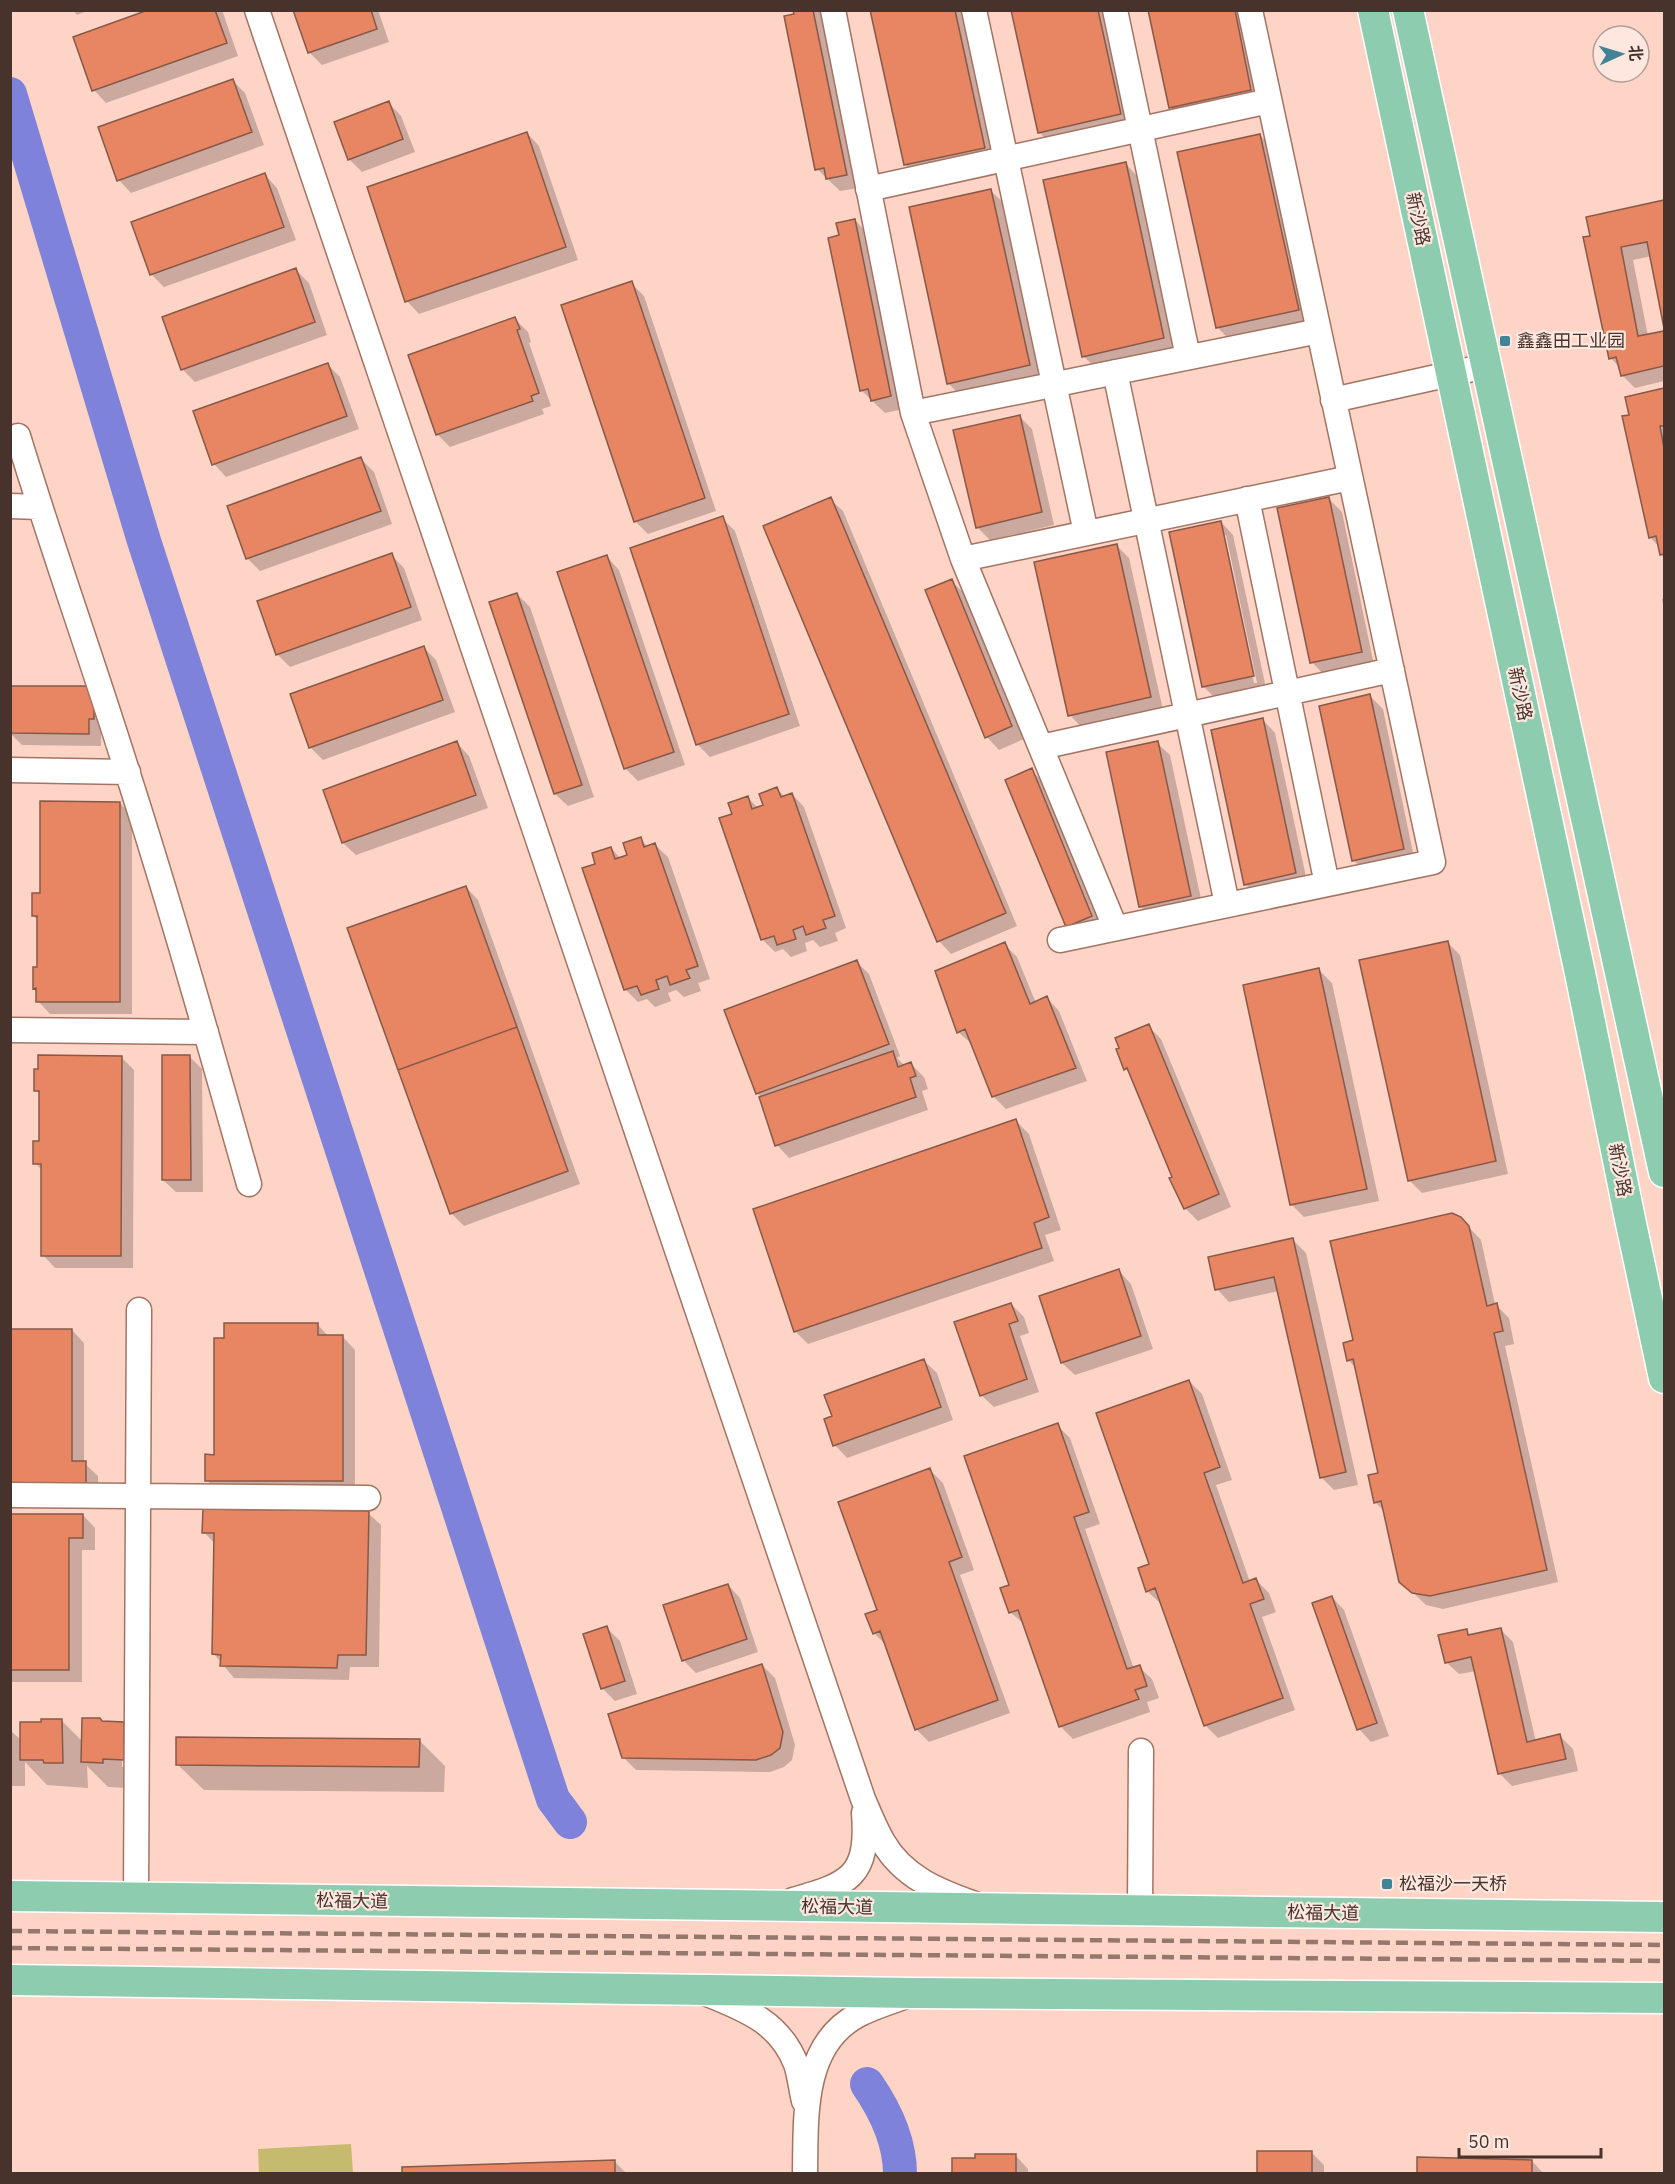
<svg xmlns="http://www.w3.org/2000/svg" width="1675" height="2184" font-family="'IBM Plex Sans','Noto Sans SC',sans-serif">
<rect width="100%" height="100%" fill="#fed4c6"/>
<path fill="#c6ba6e" d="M351 2144 353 2173H259L258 2149Z"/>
<path fill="#0003" fill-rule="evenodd" d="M73 10H89L77 15Z
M153 10H222L238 56 106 103 94 90Z
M295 10H378L389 42 322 65 309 52Z
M795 10H822L859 188 840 191 817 169Z
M872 10H964L997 160 918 177 906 165Z
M1013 10H1107L1133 127 1052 145 1039 132Z
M1150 10H1244L1263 103 1183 120 1170 107Z
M232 80 245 93 264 145 131 193 119 180Z
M389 103 401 116 415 152 362 172 349 159Z
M527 133 539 146 578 260 419 314 407 301Z
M1260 135 1272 148 1310 322 1230 340 1217 327Z
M1126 164 1138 177 1176 351 1096 368 1083 356Z
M265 175 277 188 296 240 164 287 151 274Z
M991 191 1004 203 1042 378 961 396 948 383Z
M1664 201V320L1652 256 1633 260 1648 336 1664 332V381L1635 388 1622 375 1620 368 1611 358 1587 218Z
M855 220 867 233 903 409 885 413 861 390 841 237Z
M296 270 309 283 327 335 195 382 182 369Z
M631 283 644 296 716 511 648 534 635 521Z
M515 319 528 332 531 342 529 343 551 406 542 409 544 414 450 447 438 435 410 356Z
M327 364 340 377 359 429 226 477 214 464Z
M1664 389V558L1661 554 1659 547 1650 537 1627 398Z
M1019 416 1032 429 1054 525 990 540 977 527Z
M361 459 374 472 392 524 260 571 247 558Z
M830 499 843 511 1017 926 951 954 939 941Z
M1329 499 1342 512 1374 665 1324 675 1312 662Z
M722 518 735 531 800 726 710 757 697 744Z
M1221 522 1233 535 1266 688 1216 699 1203 686ZM1223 535H1226L1257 683H1254Z
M1116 545 1129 558 1163 710 1082 728 1070 715Z
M391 555 404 568 422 620 290 667 277 654Z
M607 557 619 570 685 765 638 781 625 768Z
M951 581 964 593 1024 739 999 750 987 737Z
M517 594 530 607 594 797 568 806 555 794Z
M1664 598V612L1662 599Z
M424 648 436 660 455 712 323 760 310 747Z
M10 687 93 688 106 731H101V746L22 745 10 733Z
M1370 696 1383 709 1415 862 1366 872 1353 860Z
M1263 720 1275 733 1308 886 1258 897 1245 884Z
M457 743 469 756 488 808 356 855 343 843Z
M1157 743 1170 755 1203 908 1153 919 1140 906Z
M1031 770 1044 783 1104 929 1067 926Z
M777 789 785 797 792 794 804 807 846 928 835 933 838 941 820 947 813 940 805 943 807 951 791 957 783 949 775 952 762 939 734 815 748 798 758 808 765 806Z
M120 803 132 816V1014H50L38 1001 37 991 34 988 39 968V921L33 916 41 895Z
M640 839 648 847 655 845 668 857 710 979 698 983 701 991 684 997 676 990 668 993 671 1001 655 1007 647 999 638 1002 625 989 597 865 611 848 621 859 629 856Z
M466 887 478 900 580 1184 464 1226 451 1213Z
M1447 942 1460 955 1508 1174 1422 1193 1409 1180Z
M1004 944 1017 957 1036 1003 1047 998 1059 1011 1087 1081 1006 1109 993 1096 972 1044 958 1032Z
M856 961 869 974 900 1056 897 1058 905 1066 911 1064 924 1077 928 1089 922 1091 928 1110 789 1158 777 1145 762 1098 758 1094 726 1011Z
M1319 970 1332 983 1379 1201 1304 1217 1292 1205 1245 986Z
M1148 1026 1161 1039 1231 1207 1198 1221 1185 1208 1131 1074 1126 1069Z
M121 1057 134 1070 133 1268H55L43 1255V1171L35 1163 40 1143 41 1095 36 1090Z
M190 1057 202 1069 203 1192H176L163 1180Z
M1016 1121 1029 1134 1061 1230 1045 1235 1054 1261 808 1344 795 1331Z
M1460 1218 1481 1240 1495 1304 1509 1318 1514 1344 1505 1346 1558 1582 1443 1609 1426 1605 1401 1581 1385 1512 1375 1502 1380 1474 1356 1368 1348 1360 1354 1342Z
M1293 1240 1306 1253 1358 1485 1334 1490 1321 1477 1279 1291 1229 1302 1217 1289Z
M1119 1271 1131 1284 1153 1349 1075 1375 1062 1363 1041 1297Z
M1011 1304 1024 1317 1029 1333 1020 1336 1039 1392 994 1407 981 1395Z
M318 1325 329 1337H343L355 1350V1493H219L207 1480 216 1456Z
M72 1330 84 1343V1463L98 1476V1498L10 1497Z
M924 1361 937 1373 953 1420 847 1458 835 1445 833 1417Z
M1189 1381 1202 1394 1232 1480 1216 1485 1250 1582 1256 1580 1269 1593 1276 1612 1262 1617 1295 1710 1218 1738 1205 1725 1162 1603H1160L1147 1591Z
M1057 1425 1070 1438 1100 1524 1085 1529 1134 1669 1139 1667 1152 1679 1159 1698 1147 1702 1150 1712 1073 1739 1060 1726 1024 1624 1010 1612 1011 1586Z
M930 1470 943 1483 974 1570 960 1575 1010 1713 929 1742 917 1730 886 1645 874 1633 879 1611Z
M368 1513 381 1525 379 1667H350L349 1680 234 1678 214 1654 215 1544 204 1532Z
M10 1515H83L95 1528V1550H82V1682H10Z
M728 1585 740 1598 758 1652 696 1673 683 1660Z
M1332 1597 1344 1610 1389 1736 1371 1742 1359 1729Z
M607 1628 620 1641 637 1694 615 1701 602 1688Z
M1500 1629 1513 1642 1536 1742 1560 1736 1573 1749 1578 1771 1512 1786 1500 1774 1476 1671 1459 1674 1446 1662 1466 1631 1472 1636Z
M762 1665 775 1678 795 1745 792 1760 784 1767 770 1772 636 1770 623 1757Z
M61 1720 83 1742 103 1723H124L149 1749V1785L128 1784V1788L108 1787 87 1766 88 1788 47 1785 25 1762V1786H10V1730L22 1741 43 1723ZM122 1743H126L125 1767H122Z
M419 1740 445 1766 444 1792 204 1790 178 1765Z
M1311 2152 1324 2165V2174H1258Z
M1016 2156 1028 2169V2174H953Z
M614 2161 627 2174H404Z
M1532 2161 1544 2174H1418Z"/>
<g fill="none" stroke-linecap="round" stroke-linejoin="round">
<path stroke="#7f82da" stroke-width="34" d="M10 94 144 541 553 1799 570 1822
M867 2084C885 2110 900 2141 900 2174"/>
</g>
<path fill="#e88562" stroke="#865949" stroke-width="1.5" d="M148 10H215L227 43 92 91 73 37Z
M293 10H371L377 29 308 53Z
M793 10H813L847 175 826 179 824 168 815 170 784 16 794 14Z
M870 10H955L985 148 904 165Z
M1011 10H1098L1121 114 1038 133Z
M1148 10H1235L1251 90 1169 108Z
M233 79 252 132 117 181 98 127Z
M389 101 403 139 348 160 334 122Z
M527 132 566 247 405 302 367 187Z
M1260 134 1299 310 1216 328 1177 152Z
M1126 162 1164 338 1082 357 1043 180Z
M265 173 284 227 150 275 131 222Z
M991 189 1030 365 947 384 909 207Z
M1664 200V328L1647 242 1621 247 1638 336 1664 331V366L1621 376 1616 357 1609 359 1583 237 1590 236 1586 217Z
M855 219 891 396 871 401 868 389 860 391 828 238 839 235 836 223Z
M296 268 315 322 181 370 162 317Z
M632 281 705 498 634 522 561 305Z
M515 317 520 329 517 330 539 393 531 396 533 401 436 435 408 355Z
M328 363 347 416 212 465 193 411Z
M1664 388V426H1660L1664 448V554L1660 555 1656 536 1649 538 1622 416 1629 415 1625 397Z
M1020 415 1042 512 976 528 953 430Z
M361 457 381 511 246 559 227 506Z
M831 497 1006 913 937 942 763 526Z
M1329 497 1362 652 1310 663 1277 508Z
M723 516 789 714 696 745 630 548Z
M1221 521 1254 676 1202 687 1169 532Z
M1117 544 1151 697 1068 716 1034 562Z
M392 553 411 607 276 655 257 601Z
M607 555 674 752 624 769 557 572Z
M952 579 1012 726 985 738 925 590Z
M517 593 582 785 554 794 489 602Z
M424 646 443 700 309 748 290 694Z
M10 686H94V719H89V734L10 733Z
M1370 694 1404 849 1352 861 1319 706Z
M1263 718 1296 873 1244 885 1211 730Z
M457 741 476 795 342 843 323 790Z
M1158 741 1191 896 1139 907 1106 752Z
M1032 768 1092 916 1066 927 1005 780Z
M777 787 781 797 792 793 835 916 823 920 826 928 806 935 803 926 793 930 796 939 777 945 774 936 761 940 719 818 732 814 728 803 748 796 752 809 763 805 759 794Z
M40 801 120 802V1002H36V988L33 989V967H37V916H32V893H40Z
M641 837 644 847 655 843 698 966 686 970 690 978 670 985 667 976 656 980 659 989 641 995 637 986 624 990 582 868 595 864 592 853 611 847 615 859 627 855 623 843Z
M466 886 517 1027 398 1070 347 928Z
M1448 941 1496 1161 1408 1181 1359 960Z
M1005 942 1030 1004 1047 996 1076 1068 992 1097 965 1029 957 1033 935 971Z
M857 960 889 1044 756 1094 724 1010Z
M1319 968 1367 1189 1290 1205 1243 985Z
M1149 1024 1219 1194 1184 1209 1169 1178 1172 1177 1127 1068 1124 1070 1116 1049 1119 1048 1115 1038Z
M517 1027 568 1171 450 1214 398 1070Z
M893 1051 898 1067 911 1062 916 1076 910 1078 916 1097 775 1146 759 1097Z
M38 1055 122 1056 121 1256H41V1164H33V1141H39V1091H34V1069H38Z
M162 1055H190L191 1180H162Z
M1016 1119 1049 1217 1034 1223 1042 1248 794 1332 753 1209Z
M1452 1213 1461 1217 1469 1226 1487 1306 1497 1303 1503 1331 1494 1333 1547 1570 1430 1596 1412 1593 1399 1582 1381 1501 1374 1503 1368 1475 1378 1473 1353 1359 1347 1361 1343 1343 1353 1340 1330 1241Z
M1293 1238 1346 1472 1320 1478 1274 1277 1215 1290 1208 1257Z
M1119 1269 1141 1336 1061 1363 1039 1296Z
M1011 1303 1018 1321 1009 1324 1027 1379 980 1396 954 1322Z
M224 1323H318V1335H343V1481H205V1454L214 1455V1338H224Z
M10 1329H72V1461H86V1485H10Z
M924 1359 941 1407 833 1446 824 1419 832 1416 824 1395Z
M1189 1380 1220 1467 1204 1473 1243 1583 1256 1578 1264 1599 1250 1604 1283 1698 1204 1726 1155 1588 1146 1592 1138 1568 1149 1564 1096 1413Z
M1058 1423 1089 1512 1074 1517 1127 1669 1140 1665 1147 1686 1135 1690 1139 1699 1059 1727 1018 1610 1009 1613 1000 1588 1009 1585 964 1456Z
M930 1468 962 1557 949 1562 998 1700 915 1730 880 1631 873 1634 865 1614 877 1610 838 1502Z
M203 1509 369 1511 366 1655H338L337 1668 220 1666 221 1655 212 1654 214 1533H202Z
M10 1514H83V1538H69V1670H10Z
M728 1584 747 1639 682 1661 663 1605Z
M1332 1596 1377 1723 1357 1730 1312 1603Z
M607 1626 625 1681 601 1689 583 1634Z
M1501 1628 1527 1742 1560 1734 1566 1759 1498 1774 1471 1657 1445 1663 1438 1635 1467 1629 1468 1635Z
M762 1664 783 1732 780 1748 771 1755 756 1760 622 1758 608 1714Z
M82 1718H100L102 1721 124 1722V1760L103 1759V1763L81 1762Z
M41 1719H62L63 1763H44L43 1760H20V1722H41Z
M176 1737 420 1739 419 1767 176 1765Z
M1257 2151H1312V2174H1257Z
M975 2154H1016V2174H952V2158H975Z
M1417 2157 1532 2160V2174H1417Z
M615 2160V2174H402V2167Z"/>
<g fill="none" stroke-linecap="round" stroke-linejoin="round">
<defs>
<path id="minor" d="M257 10 863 1799C869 1813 875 1828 883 1842 903 1877 938 1891 975 1904
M833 10 913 413 963 559 1115 927
M974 10 1086 533
M1115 10 1188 357
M868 189 1269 101
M1115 372 1227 904
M1333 400 1486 366
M913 413 1319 331
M18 436C52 548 92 659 127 771 171 908 210 1046 249 1184
M1247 499 1327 884
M10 506 39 507
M963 559 1350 478
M1041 747 1392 670
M10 770 128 772
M1060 940 1433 862 1250 10
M10 1030 206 1032
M10 1495 368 1498
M136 1898 139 1310
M793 1900C849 1884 869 1877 864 1813
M1140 1910 1141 1751
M705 1993C744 2009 779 2021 796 2064 800 2076 801 2089 804 2101
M805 2174C806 2118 801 2045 858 2015 873 2007 891 2002 906 1996"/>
<path id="major" d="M1373 10 1580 973 1630 1219 1664 1378
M1408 10 1664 1172
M10 1896 1664 1917
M10 1980 913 1993 1664 1998"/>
</defs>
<use href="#minor" stroke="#a37463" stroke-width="27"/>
<use href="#major" stroke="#fff" stroke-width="33"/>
<use href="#minor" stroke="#fff" stroke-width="24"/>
<use href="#major" stroke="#8eccaf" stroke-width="30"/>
<path stroke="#94776d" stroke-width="4.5" stroke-dasharray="12 6" stroke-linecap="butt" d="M10 1931 1664 1945
M10 1948 1664 1961"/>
</g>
<g fill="#438397" stroke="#fde7df" stroke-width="2">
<rect x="1499" y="335" width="12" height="12" rx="3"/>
<rect x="1381" y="1878" width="12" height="12" rx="3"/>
</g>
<g text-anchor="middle" stroke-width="4.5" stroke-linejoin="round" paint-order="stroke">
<g font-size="18" fill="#47332c" stroke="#fde7df">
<text transform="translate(1418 219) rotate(78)" y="6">新沙路</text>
<text transform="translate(1520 694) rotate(78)" y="6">新沙路</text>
<text transform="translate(1620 1170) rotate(79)" y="6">新沙路</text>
<text transform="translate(352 1901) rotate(1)" y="6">松福大道</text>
<text transform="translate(837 1907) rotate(1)" y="6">松福大道</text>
<text transform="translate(1323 1913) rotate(1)" y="6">松福大道</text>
</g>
<g font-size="18" fill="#47332c" stroke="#fde7df" text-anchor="start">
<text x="1517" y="347">鑫鑫田工业园</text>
<text x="1399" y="1890">松福沙一天桥</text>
</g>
</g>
<rect width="1675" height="2184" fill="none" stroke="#47332c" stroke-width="24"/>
<g transform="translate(1621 54) rotate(86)"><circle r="28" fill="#fde7df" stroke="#b49f97" stroke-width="1.5"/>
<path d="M0-4.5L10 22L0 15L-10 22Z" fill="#438397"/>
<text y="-9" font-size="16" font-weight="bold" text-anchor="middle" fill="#47332c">北</text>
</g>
<path d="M1459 2148v9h142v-9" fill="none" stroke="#47332c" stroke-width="3"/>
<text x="1468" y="2148" font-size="18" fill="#47332c" stroke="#fde7df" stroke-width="4.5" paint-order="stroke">50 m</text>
</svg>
